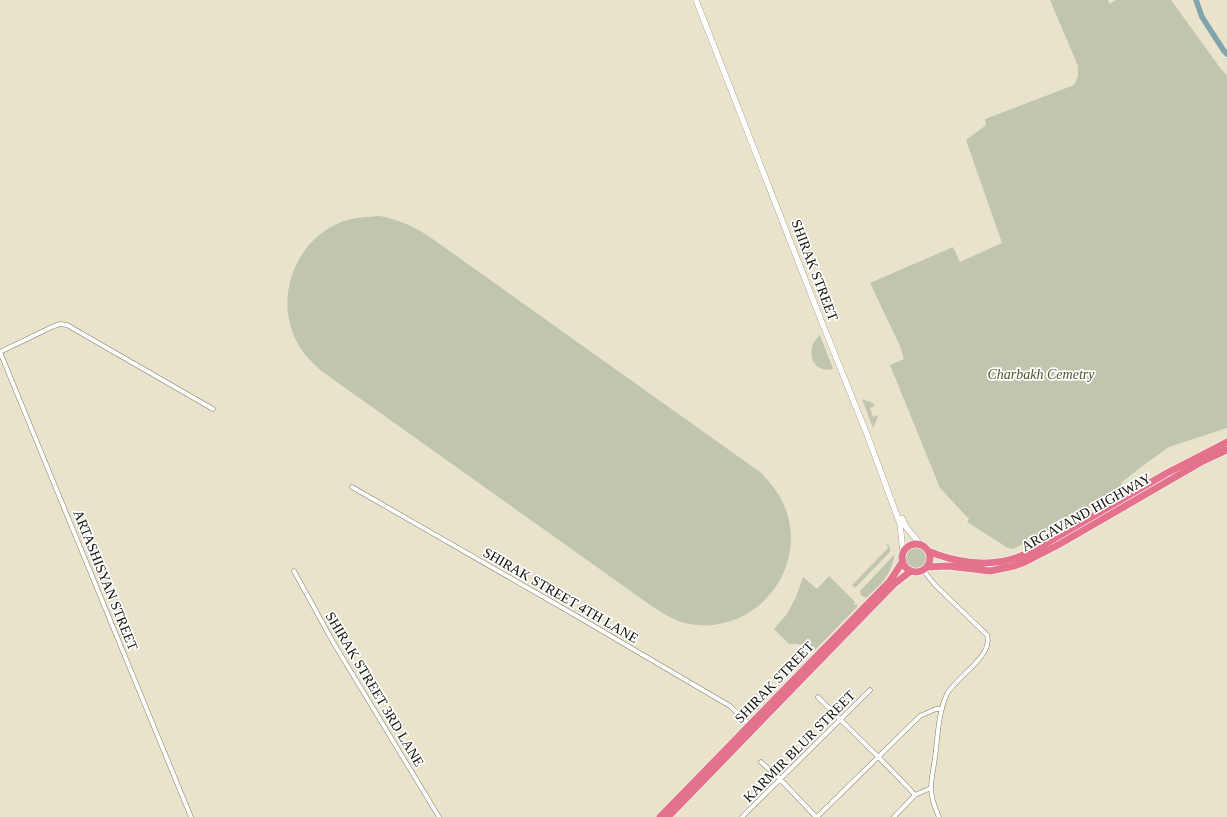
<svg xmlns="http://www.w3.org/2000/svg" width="1227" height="817" font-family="Georgia,serif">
<rect width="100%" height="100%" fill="#e9e3cc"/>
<path fill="#bfc6ad" d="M1050 0H1108L1110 4 1116 0H1171L1221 69 1227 75V428L1169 447 1145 464 1122 482 1119 491 1058 526 1013 549 1008 548 967 522 969 519 940 488 890 365 904 359 900 346 870 283 953 247 960 262 1002 243 966 140 986 125 985 119 1074 85 1078 76V66Z
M380 216C399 220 411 225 427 235L760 472C774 486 785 501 789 521 802 581 746 638 685 623 673 620 663 613 653 607L320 370C311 361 302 353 297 342 273 297 296 238 344 221 356 217 368 217 380 216Z
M820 335 833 369C811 374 804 348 820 335Z
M862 399 873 403 875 406 870 408 873 417 877 415 878 417 873 428Z
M887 544H888L890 549V552L855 588 852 585 888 548Z
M905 558a11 11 0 1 1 22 0a11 11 0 1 1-22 0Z
M895 554C890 577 882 583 866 598L861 595 860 591Z
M829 576 855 602 854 604 856 605 857 604V607L814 651C806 646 799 643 789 644L774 629 787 614 796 597 803 577 817 589Z"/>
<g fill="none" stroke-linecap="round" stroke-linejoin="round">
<path stroke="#81a4ac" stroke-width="5.5" d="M1196 0 1202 17 1224 51 1227 54"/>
<defs>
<path id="minor" d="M0 352 191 817
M0 352 54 326 61 324 67 325 213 409
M352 487 580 618 730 706 751 726
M923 570 935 585 987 635C994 656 956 677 947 694 938 713 938 736 935 757 934 767 931 778 931 788 931 798 935 808 939 817
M294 571 333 642 439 817
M818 697C850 730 884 761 915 795
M761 762 780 779 816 817
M742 817 870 690
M817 817 920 716 936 709H942
M894 817 915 795 931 788"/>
<path id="secondary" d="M696 0 821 320 868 437 900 524 903 552
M902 518 906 527 921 545"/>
<path id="trunk" d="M902 558a14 14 0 1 1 28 0a14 14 0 1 1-28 0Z
M928 551C954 562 985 567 1012 559 1021 557 1029 552 1038 548L1167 473 1227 442
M927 567 948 566 990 571 1014 566 1025 562 1058 545 1203 461 1227 450
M660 817 890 581 903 561
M668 817 894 584 911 571"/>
</defs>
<use href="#minor" stroke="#817c67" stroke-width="5"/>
<use href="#secondary" stroke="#817c67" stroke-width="6"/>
<use href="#trunk" stroke="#fff" stroke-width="8"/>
<use href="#minor" stroke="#fff" stroke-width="4"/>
<use href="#secondary" stroke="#fff" stroke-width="5.5"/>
<use href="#trunk" stroke="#e4728c" stroke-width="7"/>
</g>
<g text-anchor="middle" stroke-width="3.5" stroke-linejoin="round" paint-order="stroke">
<g font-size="14" fill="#110f08" stroke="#fff">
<text transform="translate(815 270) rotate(69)" y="5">SHIRAK STREET</text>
<text transform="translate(1086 512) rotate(-29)" y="5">ARGAVAND HIGHWAY</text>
<text transform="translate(106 580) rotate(68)" y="5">ARTASHISYAN STREET</text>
<text transform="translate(561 595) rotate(30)" y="5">SHIRAK STREET 4TH LANE</text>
<text transform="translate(774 682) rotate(-46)" y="5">SHIRAK STREET</text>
<text transform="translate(375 689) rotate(59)" y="5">SHIRAK STREET 3RD LANE</text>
<text transform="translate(799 746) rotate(-45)" y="5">KARMIR BLUR STREET</text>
</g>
<g font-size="14" font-style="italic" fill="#4c5728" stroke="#fff">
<text x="1041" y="379">Charbakh Cemetry</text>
</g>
</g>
</svg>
